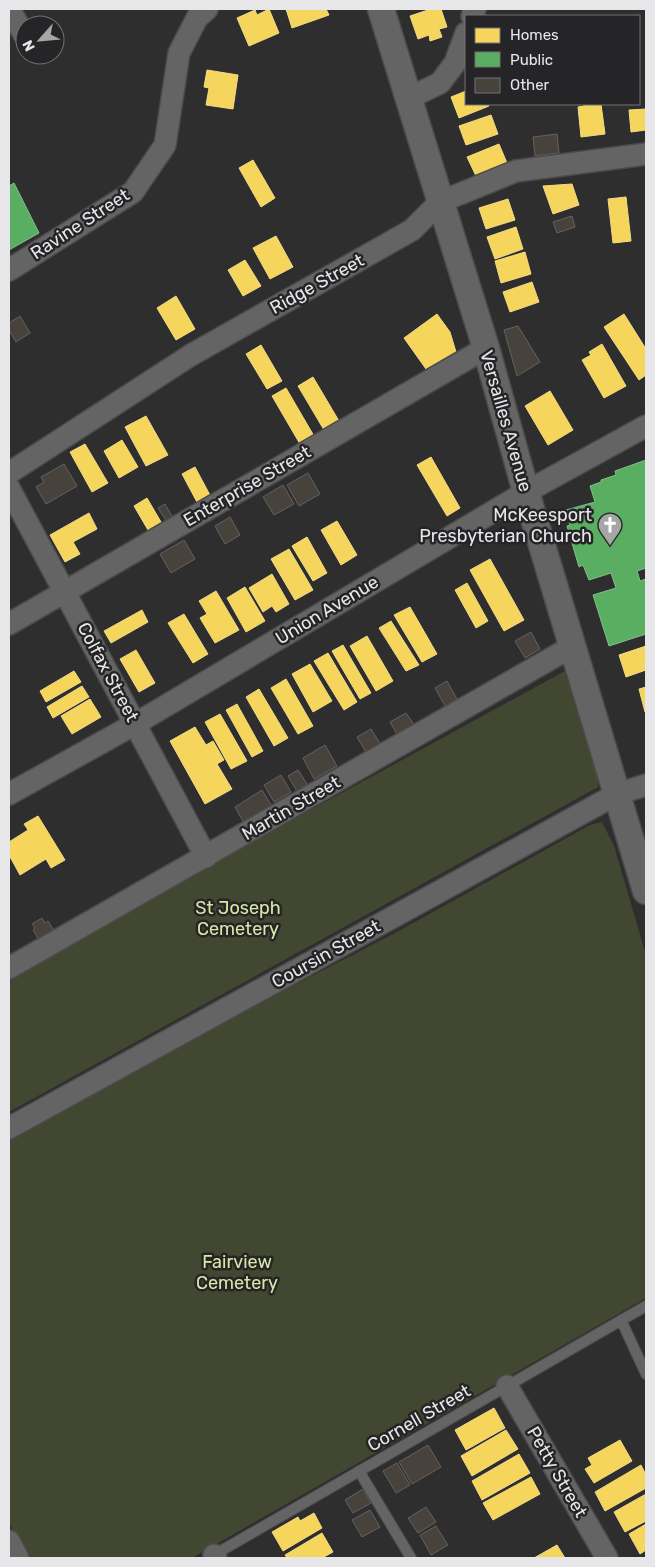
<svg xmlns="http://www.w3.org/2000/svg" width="655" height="1567" font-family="Rubik,sans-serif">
<rect width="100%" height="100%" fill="#2e2e2e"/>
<path fill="#424731" d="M565 671 598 778V787L9 1112V981L208 866Z
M602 822 614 846 646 955V1298L192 1558H28L9 1523V1140L238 1014 395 933 590 825Z"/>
<path fill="#f6d55c" stroke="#f2da86" d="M269 9 279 33 249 46 237 18 255 10 257 15Z
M286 9H326L329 15 292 28Z
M431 9H441L447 27 439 29 442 37 430 41 429 35 418 39 410 16Z
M207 70 238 75 233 109 206 105 209 88 204 87Z
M466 91V104H488L489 106 459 118 451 97Z
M584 104H601L605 134 581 137 578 107 584 106Z
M646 109V130L631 132 629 110Z
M491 115 498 134 466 145 459 126Z
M499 144 507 163 476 176 467 157Z
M253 160 275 198 261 207 239 168Z
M572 184 579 205 553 214 543 186Z
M626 197 631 241 613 243 608 199Z
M508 199 515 220 486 229 479 208Z
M516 227 523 249 495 259 487 237Z
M276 236 293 267 270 279 253 248Z
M525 252 531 274 501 283 495 261Z
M245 260 261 286 243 296 228 270Z
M532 282 539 302 510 312 503 292Z
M176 296 195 329 176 340 157 308Z
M437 314 450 332 456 352 426 369 404 338Z
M624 314 646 349V375L639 380 604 327Z
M602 344 626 386 604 398 582 360 591 355 589 352Z
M261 345 282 381 267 389 246 354Z
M313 377 339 421 324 430 298 386Z
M286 388 314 436 300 444 272 396Z
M550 391 573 430 548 445 525 406Z
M146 416 168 455 146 466 125 427Z
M122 440 138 467 119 478 104 451Z
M85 444 108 483 92 492 70 452Z
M431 457 460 508 447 516 417 465Z
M195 467 211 497 198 504 182 474Z
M147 498 161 522 148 530 134 506Z
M89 513 97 529 73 542 80 554 65 562 50 535Z
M337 521 357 555 341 565 321 530Z
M307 537 327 573 313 581 292 546Z
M289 549 313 590 295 600 271 559Z
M490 559 524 620 504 631 470 570Z
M272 574 289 604 276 612 272 606 263 612 249 588Z
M467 583 488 621 476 628 455 590Z
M245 587 265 621 246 632 227 598Z
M216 591 239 630 215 643 200 618 207 614 199 601Z
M410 607 437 654 422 662 394 615Z
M142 610 148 622 111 643 104 631Z
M184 614 208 654 193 663 168 623Z
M391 621 419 665 406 671 379 628Z
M367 636 393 681 376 691 350 646Z
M343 645 371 693 360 699 332 651Z
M646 646V670L626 677 619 655Z
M136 650 155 683 139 692 120 659Z
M328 653 357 702 344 710 314 661Z
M310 664 332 701 313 712 292 674Z
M74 671 81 682 46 702 40 691Z
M286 679 313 726 298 734 271 688Z
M82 686 89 697 53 718 47 707Z
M646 687V711L645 712 639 689Z
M259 689 288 738 274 746 246 697Z
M90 699 101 717 72 734 61 716Z
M237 704 263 751 252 757 226 710Z
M220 714 247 761 231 769 205 722Z
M195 727 206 745 213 741 224 760 217 764 232 789 205 804 170 741Z
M38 816 65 860 51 868 46 859 20 875 9 855V842L28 830 24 824Z
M494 1408 505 1428 466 1450 455 1430Z
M506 1430 518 1449 472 1476 461 1456Z
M620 1440 632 1461 594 1483 585 1469 592 1465 588 1458Z
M519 1454 530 1473 482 1500 472 1481Z
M641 1465 646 1475V1488L605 1511 595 1492Z
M531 1477 540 1494 493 1520 483 1503Z
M646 1494V1521L625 1532 614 1512Z
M314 1513 322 1528 283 1551 272 1532 298 1517 300 1521Z
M646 1524V1550L640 1554 629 1534Z
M322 1533 333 1552 322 1558H287L285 1555Z
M557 1545 565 1558H534Z"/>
<path fill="#5aae61" stroke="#84bf8a" d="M14 183 39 233 9 250V186Z
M646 460V568L637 571 640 581 646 579V634L609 646 593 595 616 588 611 573 589 580 583 565 579 567 567 526 570 525 566 510 595 502 590 486 601 482V480L616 475 615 471Z"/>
<path fill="#48423d" stroke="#626261" d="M557 134 559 153 535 156 533 137Z
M572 216 575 227 557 233 553 222Z
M20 316 30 333 16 342 9 330V323Z
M518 326 540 362 517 376 504 330Z
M64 464 77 486 46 504 36 487 44 482 41 477Z
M308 473 320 494 299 506 287 485Z
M283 485 294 504 274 515 263 497Z
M165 504 173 518 167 522 158 508Z
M230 517 240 535 225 544 215 526Z
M184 540 195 559 171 573 160 554Z
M531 632 540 649 525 658 515 641Z
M447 681 457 699 445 706 435 688Z
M406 713 415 726 398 736 390 722Z
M371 729 381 745 367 754 357 737Z
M325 745 337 766 314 779 303 758Z
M298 770 309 787 298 793 288 776Z
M281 775 291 792 274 802 264 785Z
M262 790 273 808 245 825 235 807Z
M42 918 45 923 48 921 56 934 41 943 33 930 35 928 32 924Z
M428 1445 441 1467 412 1484 399 1462Z
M397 1463 410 1485 396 1493 383 1471Z
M363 1489 371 1503 353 1513 345 1500Z
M426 1507 436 1522 418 1533 408 1518Z
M370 1510 380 1527 362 1537 352 1520Z
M436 1526 448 1545 431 1555 420 1535Z"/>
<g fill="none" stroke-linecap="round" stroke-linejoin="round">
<defs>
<path id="service" d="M621 1320 646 1374
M359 1471 411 1558
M212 1556 646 1306"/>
<path id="minor" d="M9 9 25 36
M472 16 475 9
M409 98 440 83 455 63 466 33
M9 270 133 192 165 145 179 53 197 18 207 9
M9 473 191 355 412 230 440 202 516 171 646 154
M9 488 206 857
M9 624 486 348
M9 794 135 724 526 492 646 426
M9 968 573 646
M9 1128 617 794 646 785
M507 1386 607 1558
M9 1541 18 1558
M214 1555 216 1558"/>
<path id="tertiary" d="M381 9 486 348 526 492 646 891"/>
</defs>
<use href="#service" stroke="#4c4b4c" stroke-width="12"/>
<use href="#minor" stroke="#4c4b4c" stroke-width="24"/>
<use href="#tertiary" stroke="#4c4b4c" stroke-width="29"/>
<use href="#service" stroke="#646464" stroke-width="10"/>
<use href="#minor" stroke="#646464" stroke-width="21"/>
<use href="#tertiary" stroke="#646464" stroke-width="26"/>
</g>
<defs>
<symbol id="church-pin" viewBox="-11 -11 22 30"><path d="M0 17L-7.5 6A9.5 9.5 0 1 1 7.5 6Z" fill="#a6a6a7" stroke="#252426"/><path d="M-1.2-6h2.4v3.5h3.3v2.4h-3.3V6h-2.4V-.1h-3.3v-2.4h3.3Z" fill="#fff"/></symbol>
</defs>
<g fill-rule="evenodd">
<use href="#church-pin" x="596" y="511" width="28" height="38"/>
</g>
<g text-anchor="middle" stroke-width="5" stroke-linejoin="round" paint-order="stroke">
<g font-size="18" fill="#e7e6e8" stroke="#252426">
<text transform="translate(80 224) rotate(-33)" y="6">Ravine Street</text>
<text transform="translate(317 284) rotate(-29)" y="6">Ridge Street</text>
<text transform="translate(506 421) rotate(74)" y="6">Versailles Avenue</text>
<text transform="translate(247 486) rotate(-30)" y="6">Enterprise Street</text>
<text transform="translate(327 610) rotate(-31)" y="6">Union Avenue</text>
<text transform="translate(108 672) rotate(62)" y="6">Colfax Street</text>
<text transform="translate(291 808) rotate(-30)" y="6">Martin Street</text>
<text transform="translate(326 954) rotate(-29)" y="6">Coursin Street</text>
<text transform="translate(419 1418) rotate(-30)" y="6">Cornell Street</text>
<text transform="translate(557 1472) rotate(60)" y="6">Petty Street</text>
</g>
<g font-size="18" fill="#e7e6e8" stroke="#252426" text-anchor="end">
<text x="592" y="521">McKeesport<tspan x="592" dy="21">Presbyterian Church</tspan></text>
</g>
<g font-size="18" fill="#d9e9a4" stroke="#252426">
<text x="238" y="914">St Joseph<tspan x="238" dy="21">Cemetery</tspan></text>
<text x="237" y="1268">Fairview<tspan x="237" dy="21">Cemetery</tspan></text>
</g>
</g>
<rect width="655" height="1567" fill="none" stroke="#e7e6e8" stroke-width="20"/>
<rect x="465" y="15" width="175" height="90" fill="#252426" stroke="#737274"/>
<rect x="475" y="28" width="25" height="15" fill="#f6d55c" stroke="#737274"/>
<text x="510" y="40" font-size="15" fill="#e7e6e8">Homes</text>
<rect x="475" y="52" width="25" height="15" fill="#5aae61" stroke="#737274"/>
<text x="510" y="65" font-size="15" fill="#e7e6e8">Public</text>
<rect x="475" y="78" width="25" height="15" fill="#48423d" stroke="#737274"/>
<text x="510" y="90" font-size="15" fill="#e7e6e8">Other</text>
<g transform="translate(40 40) rotate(243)"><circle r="24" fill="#252426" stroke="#737274"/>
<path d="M0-4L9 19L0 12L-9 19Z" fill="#a6a6a7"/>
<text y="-8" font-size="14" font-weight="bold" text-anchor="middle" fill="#e7e6e8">N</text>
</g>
</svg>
